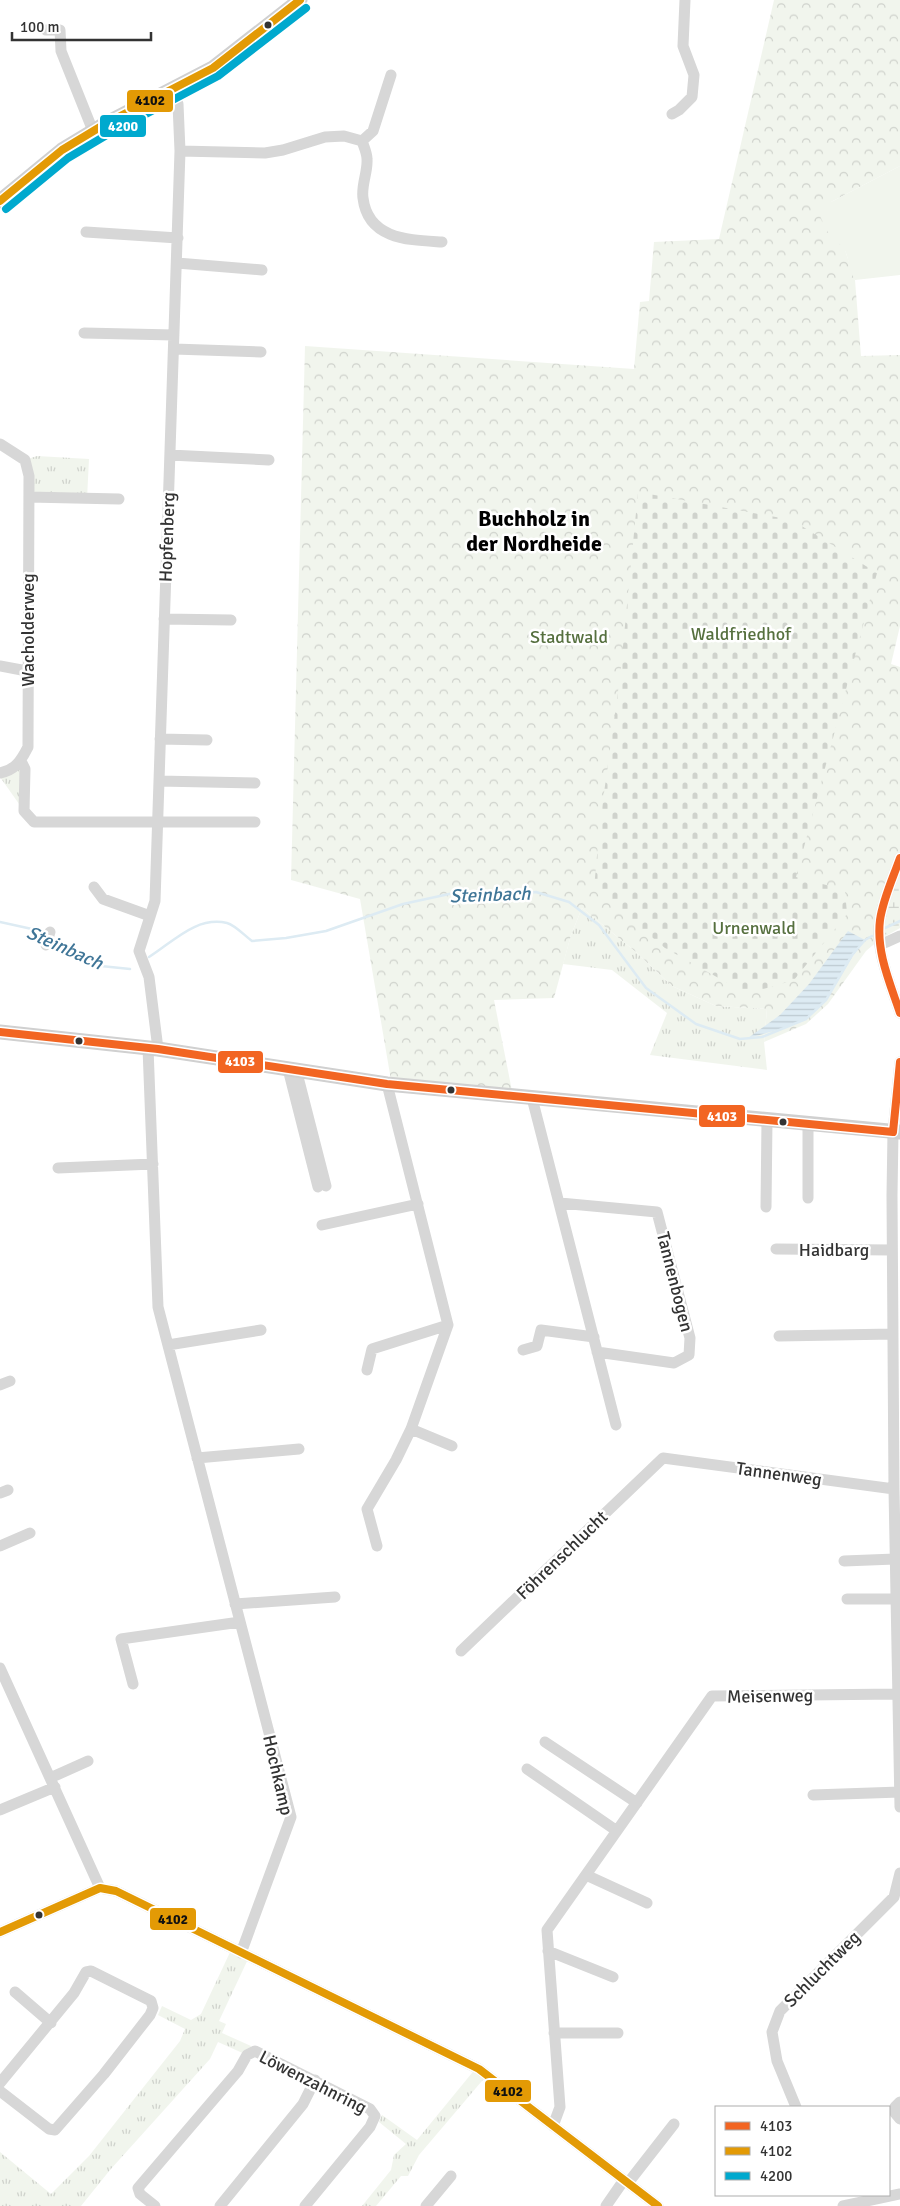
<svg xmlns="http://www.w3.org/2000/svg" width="900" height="2206" font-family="Signika,sans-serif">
<defs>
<pattern id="grass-tufts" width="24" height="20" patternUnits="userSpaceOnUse" patternTransform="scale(1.25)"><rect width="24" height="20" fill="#f1f5ed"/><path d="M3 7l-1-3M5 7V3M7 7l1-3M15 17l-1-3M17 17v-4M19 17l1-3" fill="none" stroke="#cfd2cc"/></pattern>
<pattern id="forest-crowns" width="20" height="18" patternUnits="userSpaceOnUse" patternTransform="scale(1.25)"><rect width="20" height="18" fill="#f1f5ed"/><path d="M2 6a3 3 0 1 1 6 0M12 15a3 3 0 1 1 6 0" fill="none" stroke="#cfd2cc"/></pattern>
<pattern id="wetland-marsh" width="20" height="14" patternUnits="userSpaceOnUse" patternTransform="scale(1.25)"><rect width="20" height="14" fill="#f1f5ed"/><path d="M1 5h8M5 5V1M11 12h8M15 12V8" fill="none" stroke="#cfd2cc"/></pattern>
<pattern id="cemetery-stones" width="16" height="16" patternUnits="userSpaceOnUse" patternTransform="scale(1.25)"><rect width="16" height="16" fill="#f1f5ed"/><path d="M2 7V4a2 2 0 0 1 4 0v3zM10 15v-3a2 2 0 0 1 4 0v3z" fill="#cfd2cc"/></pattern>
<pattern id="water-rules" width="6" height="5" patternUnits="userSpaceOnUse" patternTransform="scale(1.25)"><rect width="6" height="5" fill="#ddebf3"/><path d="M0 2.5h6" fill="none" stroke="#becad1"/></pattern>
</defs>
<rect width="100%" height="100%" fill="#fff"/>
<path fill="url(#grass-tufts)" d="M37 456 89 459 87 499 29 497 25 460Z
M21 761 24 811 0 777Z
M582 908 636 952 672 986 716 1006 767 1009 764 1042 767 1070 650 1055 667 1013 612 970 563 964 571 935Z
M232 1948 249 1957 219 2021 226 2024 222 2033 251 2046 247 2055 218 2042 210 2059 110 2170 81 2206H0V2152L51 2194 89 2156 180 2041 185 2029 158 2015 162 2006 191 2020 201 2014Z
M476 2068 487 2075 419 2155 408 2176H401L376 2206H362L391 2170 394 2155 406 2144 379 2122 382 2115 417 2140Z"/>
<path fill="url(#forest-crowns)" d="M774 0H900V166L831 202 839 242 844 247 855 280 861 356 900 355V626L891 664 900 667V858L879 940 866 951 828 1004 806 1024 764 1042 767 1009 716 1006 672 986 636 952 582 908 571 935 554 998 494 1000 513 1096 391 1080 360 899 291 880 305 346 634 369 640 302 649 301 654 242 719 239Z"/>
<path fill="url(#wetland-marsh)" d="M900 862V928L879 940Z"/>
<path fill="url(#cemetery-stones)" d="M638 492 792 520 877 573 796 877 845 890 847 914 794 980 747 994 665 948 594 889 600 822 620 677Z"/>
<path fill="#f1f5ed" d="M900 166V275L855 280C846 267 851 244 832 241L819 214 831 202Z"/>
<path fill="url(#water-rules)" d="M848 931 865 940C843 965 834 999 807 1018 796 1026 763 1034 748 1038L780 1015 809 984Z"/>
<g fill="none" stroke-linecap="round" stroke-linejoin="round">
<path stroke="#ddebf3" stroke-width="2.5" d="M0 922 32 929 45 937
M885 928 900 921
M50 940 101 966 130 969
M149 957C173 942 196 916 227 923 235 925 245 936 252 941L286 938 326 931 403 904 463 891 498 896 536 892 569 902 599 925 646 988 696 1024 740 1039 762 1037 806 1019 826 1000 852 955 865 940 872 936"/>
<path stroke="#d7d7d7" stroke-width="11" d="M46 30H60L61 51 93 131
M672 114 679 110 692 97 694 75 683 46 685 0
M362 141C364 147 367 153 367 159 368 172 361 185 363 198 368 240 410 240 442 242
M180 151 265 153 283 150 325 137 344 136 362 141 373 131 391 75
M86 232 178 238
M177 263 262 270
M84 333 174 335
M174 349 261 352
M0 444 25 460 29 476 28 747C21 761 15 770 0 773
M170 455 269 460
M29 497 119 499
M164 619 231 620
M0 666 27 671
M160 739 207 740
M21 761 25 769 24 811 34 822H255
M159 781 255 783
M900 858C893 878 883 899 880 920 875 951 891 985 900 1013
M94 887 103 899 150 916
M46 945 50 932
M880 945 900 936
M148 1048 158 1307 291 1817 241 1953
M158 1049 149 977 139 951 155 901 180 151 178 104 170 91
M900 1062 893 1132 892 1195 894 1489 900 1807
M288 1069 318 1187
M296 1069 326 1186
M532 1098 616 1425
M808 1124V1198
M58 1168 153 1164
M560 1203 657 1212 690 1338 689 1355 674 1363 597 1352
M766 1207 767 1120
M322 1225 418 1204
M776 1249 892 1250
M779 1336 893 1334
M168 1345 261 1330
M523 1350 537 1346 541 1330 594 1337
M367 1370 372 1349 448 1325
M0 1385 10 1381
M411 1429 452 1446
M197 1458 299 1449
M0 1493 8 1490
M0 1546 30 1533
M377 1546 367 1509 396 1460 411 1429 448 1325 387 1084
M844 1561 895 1559
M847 1599H896
M235 1604 335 1597
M461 1651 663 1458 894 1489
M0 1668 100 1888
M133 1684 121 1639 240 1622
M545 1742 637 1803
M527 1769 617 1831
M50 1778 88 1761
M813 1795 900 1792
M0 1810 55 1787
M586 1875 647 1903
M0 1932 100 1888 116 1891 479 2069 658 2206
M548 1951 613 1977
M15 1992 51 2023
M554 2033H618
M0 2083 74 1993 86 1972 91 1971 151 2001 153 2008 150 2015 104 2074 55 2130 49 2129 0 2091
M900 2102 895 2107V2113L900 2119
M796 2107 777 2061 772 2032 780 2011 894 1897 900 1873
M553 2126 560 2107 547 1930 712 1696 897 1694
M628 2183 674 2124
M155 2206 140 2194 138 2188 238 2071 247 2055 255 2051 370 2109 375 2116 370 2127 305 2206
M220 2206 303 2104 315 2080
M426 2206 451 2176
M606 2206 624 2180
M843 2206 900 2194"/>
<path stroke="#d0d0d0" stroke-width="15" d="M0 201 62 150 105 124 213 68 300 0
M0 1032 158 1049 387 1084 900 1132"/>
<defs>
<path id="bus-1" d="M900 858C893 878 883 899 880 920 876 952 890 983 900 1013
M0 1032 158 1049 387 1084 893 1132 900 1062"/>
<path id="bus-2" d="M0 201 62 150 105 124 213 68 300 0
M0 1932 100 1888 116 1891 479 2069 658 2206"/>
<path id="bus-3" d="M6 209 68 158 110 133 218 76 306 8"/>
</defs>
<use href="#bus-1" stroke="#fff" stroke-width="11"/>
<use href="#bus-2" stroke="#fff" stroke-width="11"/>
<use href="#bus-3" stroke="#fff" stroke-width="11"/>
<use href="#bus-1" stroke="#f26522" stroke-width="8"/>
<use href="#bus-2" stroke="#e39a05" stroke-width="8"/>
<use href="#bus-3" stroke="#00a9ce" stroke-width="8"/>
</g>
<g fill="#333" stroke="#fff" stroke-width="2">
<circle cx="268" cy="25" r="4.5"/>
<circle cx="79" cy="1041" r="4.5"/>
<circle cx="451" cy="1090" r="4.5"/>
<circle cx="783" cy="1122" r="4.5"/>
<circle cx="39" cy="1915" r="4.5"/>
</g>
<g text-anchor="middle" stroke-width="5" stroke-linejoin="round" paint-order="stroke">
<g font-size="18" fill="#333" stroke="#fff">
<text transform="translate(167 537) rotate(-88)" y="6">Hopfenberg</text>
<text transform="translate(28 630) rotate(-90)" y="6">Wacholderweg</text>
<text x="834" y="1256">Haidbarg</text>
<text transform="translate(675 1282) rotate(76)" y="6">Tannenbogen</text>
<text transform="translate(779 1474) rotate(8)" y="6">Tannenweg</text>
<text transform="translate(562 1555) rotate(-44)" y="6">Föhrenschlucht</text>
<text transform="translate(770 1696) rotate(-1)" y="6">Meisenweg</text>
<text transform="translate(278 1775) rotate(77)" y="6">Hochkamp</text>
<text transform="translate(822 1969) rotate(-45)" y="6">Schluchtweg</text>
<text transform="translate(313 2082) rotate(27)" y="6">Löwenzahnring</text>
</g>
<g font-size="18" fill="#56703f" stroke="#fff">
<text x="741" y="640">Waldfriedhof</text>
<text x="569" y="643">Stadtwald</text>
<text x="754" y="934">Urnenwald</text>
</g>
<g font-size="19" font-style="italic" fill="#3f7597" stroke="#fff">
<text transform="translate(490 894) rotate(-2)" y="7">Steinbach</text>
<text transform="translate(65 947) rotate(24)" y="7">Steinbach</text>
</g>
<g font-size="22" font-weight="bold" fill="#000" stroke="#fff">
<text x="534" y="526">Buchholz in<tspan x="534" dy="25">der Nordheide</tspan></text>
</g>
</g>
<g stroke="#fff" stroke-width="2">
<rect x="126" y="89" width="48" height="24" rx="5" fill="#e39a05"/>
<rect x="99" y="114" width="48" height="24" rx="5" fill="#00a9ce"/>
<rect x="217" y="1050" width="47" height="24" rx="5" fill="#f26522"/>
<rect x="698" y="1104" width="48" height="24" rx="5" fill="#f26522"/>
<rect x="149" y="1907" width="48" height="24" rx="5" fill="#e39a05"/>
<rect x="484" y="2079" width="48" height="24" rx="5" fill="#e39a05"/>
</g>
<g font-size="14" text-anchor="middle" font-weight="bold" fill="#fff">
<text x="123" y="131">4200</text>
<text x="240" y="1066">4103</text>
<text x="722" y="1121">4103</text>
</g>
<g font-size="14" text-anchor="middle" font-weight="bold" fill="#111">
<text x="150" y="105">4102</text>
<text x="173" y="1924">4102</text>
<text x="508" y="2096">4102</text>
</g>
<rect x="715" y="2106" width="175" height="90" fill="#ffffff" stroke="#adadad"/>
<rect x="725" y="2122" width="25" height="8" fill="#f26522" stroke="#adadad"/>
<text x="760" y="2131" font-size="15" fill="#333333">4103</text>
<rect x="725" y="2147" width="25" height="8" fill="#e39a05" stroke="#adadad"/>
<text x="760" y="2156" font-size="15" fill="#333333">4102</text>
<rect x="725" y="2172" width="25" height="8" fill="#00a9ce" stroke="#adadad"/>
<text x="760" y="2181" font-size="15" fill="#333333">4200</text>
<path d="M12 32v8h139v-8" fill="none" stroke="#333333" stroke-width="2.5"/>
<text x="20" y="32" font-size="15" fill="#333333" stroke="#ffffff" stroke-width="4" paint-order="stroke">100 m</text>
</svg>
